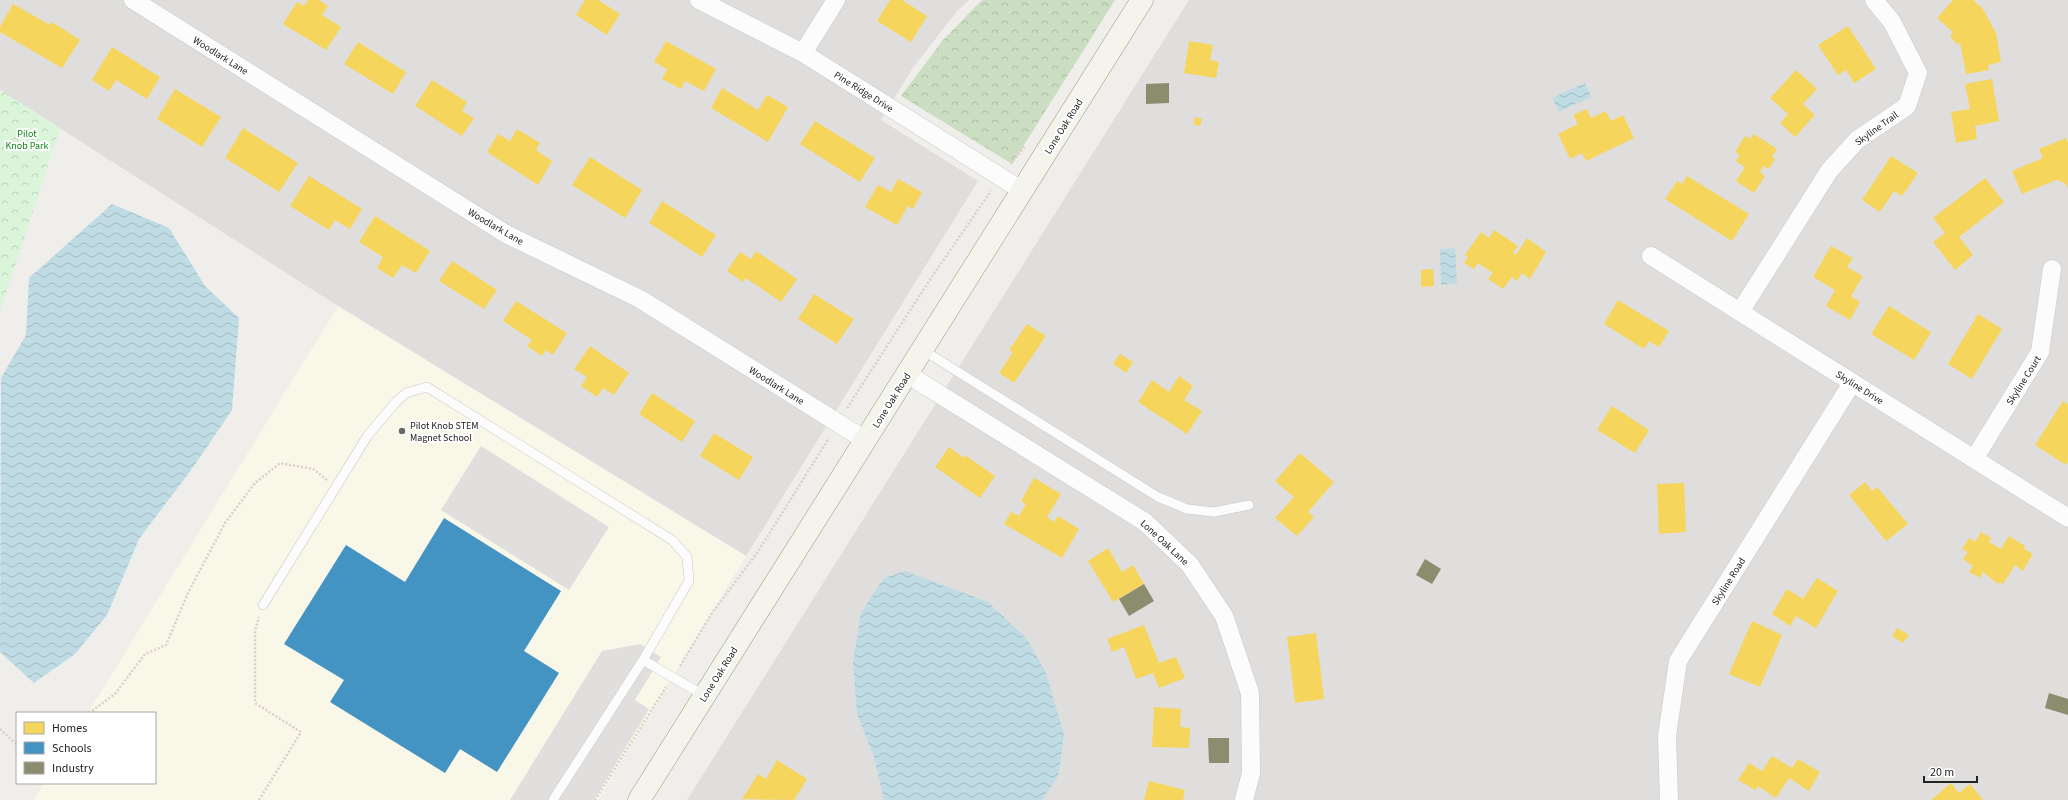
<svg xmlns="http://www.w3.org/2000/svg" width="2068" height="800" font-family="'Source Sans 3',sans-serif">
<defs>
<pattern id="forest-crowns" width="20" height="18" patternUnits="userSpaceOnUse"><rect width="20" height="18" fill="#cbdec1"/><path d="M2 6a3 3 0 1 1 6 0M12 15a3 3 0 1 1 6 0" fill="none" stroke="#aebea6"/></pattern>
<pattern id="park-crowns" width="20" height="18" patternUnits="userSpaceOnUse"><rect width="20" height="18" fill="#daf5da"/><path d="M2 6a3 3 0 1 1 6 0M12 15a3 3 0 1 1 6 0" fill="none" stroke="#bbd2bb"/></pattern>
<pattern id="water-waves" width="16" height="10" patternUnits="userSpaceOnUse"><rect width="16" height="10" fill="#bfdbe3"/><path d="M0 5q4-4 8 0t8 0" fill="none" stroke="#a4bcc2"/></pattern>
</defs>
<rect width="100%" height="100%" fill="#f0eeeb"/>
<path fill="#dfdedc" d="M0 0H969L957 11 912 69 881 120 978 181 746 556 338 306 0 90Z
M1189 0H2068V800H687Z"/>
<path fill="#f8f7e8" d="M338 306 746 556 598 800H34L44 783H155V713H88Z"/>
<path fill="url(#forest-crowns)" d="M982 0H1115L1012 164 901 96 943 40Z"/>
<path fill="url(#park-crowns)" d="M0 90 60 128 0 312Z"/>
<path fill="#e0dfde" d="M481 446 609 527 569 590 441 510Z
M640 644 661 657 635 700 649 709 594 800H510L602 651Z"/>
<path fill="url(#water-waves)" d="M1585 83 1591 97 1559 112 1552 98Z
M112 204 169 228 205 286 239 318 232 410 194 466 139 539 107 615 75 654 34 683 0 652 1 378 26 335 29 278Z
M1455 248 1457 284 1441 285 1440 249Z
M905 571 988 602 1027 639 1046 673 1064 735 1058 776 1042 800H884L874 757 857 714 853 662 861 613 884 578Z"/>
<path fill="#f6d55c" d="M308 0H319L328 6 322 15 341 27 326 50 283 24 297 2 304 6Z
M585 0H598L620 14 607 35 576 15Z
M890 0H902L927 16 911 42 877 21Z
M1953 0H1973L1983 9 1996 33 2001 62 1988 65 1989 70 1966 74 1960 43 1956 44 1950 35 1953 32 1937 18Z
M13 4 50 25 52 22 80 40 62 68 0 32V27Z
M1848 26 1876 69 1854 83 1846 70 1838 75 1818 45Z
M666 41 716 69 704 91 685 81 681 89 662 79 667 69 654 62Z
M1189 41 1213 45 1210 60 1219 62 1216 78 1184 73Z
M358 42 406 72 393 94 344 64Z
M112 47 160 77 147 99 116 80 109 91 92 80Z
M1796 70 1817 89 1803 104 1815 115 1795 137 1780 123 1788 114 1770 98Z
M1992 79 1999 121 1975 126 1977 139 1956 143 1951 112 1970 109 1965 84Z
M432 80 467 102 462 111 474 118 462 136 415 106Z
M722 88 758 110 767 95 788 107 768 142 711 108Z
M175 89 221 117 202 147 157 119Z
M1587 109 1591 118 1606 111 1611 121 1623 115 1634 138 1586 161 1582 153 1570 159 1558 134 1578 124 1573 115Z
M1195 117 1202 119 1200 126 1193 124Z
M815 121 875 158 860 182 800 144Z
M243 128 298 163 279 192 225 158Z
M517 129 540 143 536 150 552 161 538 185 487 152 498 134 510 141Z
M1754 134 1777 149 1772 157 1775 159 1769 169 1764 166 1760 172 1765 176 1754 193 1736 181 1745 167 1736 161 1740 155 1735 152 1745 136 1750 139Z
M2066 138 2068 143V189L2065 183 2056 180 2022 194 2012 171 2043 158 2039 149Z
M1891 156 1918 173 1902 196 1894 191 1880 212 1862 200Z
M590 157 642 190 625 218 572 185Z
M309 176 362 209 350 229 335 220 329 230 290 206Z
M1687 176 1749 214 1732 241 1665 199 1677 181 1682 184Z
M1985 178 2004 202 1959 237 1973 255 1955 270 1933 242 1945 233 1933 218Z
M898 179 922 192 913 209 908 206 897 225 865 207 878 185 891 192Z
M662 201 716 235 702 257 649 223Z
M375 216 430 251 416 273 402 265 393 278 377 268 383 257 359 242Z
M1494 230 1518 246 1513 253 1516 255 1527 238 1546 252 1530 279 1522 273 1517 281 1512 277 1503 289 1488 279 1493 273 1478 263 1474 269 1464 263 1468 257 1465 255 1481 232 1489 238Z
M1831 246 1853 258 1847 267 1863 276 1851 296 1860 302 1850 320 1826 306 1835 290 1813 277Z
M756 251 797 279 781 302 746 278 743 282 727 271 740 252 751 259Z
M452 261 497 290 484 309 439 281Z
M1433 269 1434 286 1421 287V270Z
M814 294 854 319 837 344 798 319Z
M1618 300 1669 331 1659 347 1649 341 1644 349 1604 324Z
M516 301 567 333 553 355 546 350 542 356 527 346 532 340 503 321Z
M1889 306 1931 332 1914 360 1871 334Z
M1978 314 2002 329 1972 379 1948 364Z
M1027 324 1046 336 1014 383 999 373 1013 352 1009 350Z
M590 346 629 373 614 395 603 388 597 397 581 386 587 377 574 369Z
M1120 354 1133 362 1126 373 1113 364Z
M1179 376 1193 386 1184 400 1202 411 1187 434 1138 402 1152 380 1169 392Z
M652 393 695 421 682 442 639 414Z
M2063 401 2068 404V461L2066 465 2035 445Z
M1612 406 1649 430 1635 453 1597 430Z
M714 433 753 457 739 480 700 456Z
M949 447 964 458 965 455 995 476 980 498 935 467Z
M1300 453 1334 482 1308 512 1314 517 1297 536 1275 518 1294 497 1275 481Z
M1034 478 1061 494 1047 517 1054 522 1058 516 1079 529 1062 558 1004 524 1011 512 1019 516 1026 504 1021 501Z
M1865 482 1872 491 1877 487 1908 524 1886 541 1849 495Z
M1684 483 1686 532 1659 534 1657 484Z
M1981 532 1991 538 1989 542 2001 549 2009 536 2025 546 2024 549 2033 554 2023 571 2015 565 2003 584 1999 582 1998 584 1983 572 1980 578 1969 572 1973 566 1963 559 1968 552 1962 549 1969 538 1975 542Z
M1108 548 1122 572 1133 565 1144 584 1113 602 1088 561Z
M1817 578 1838 591 1816 628 1796 616 1790 626 1772 614 1787 589 1803 599Z
M1752 621 1782 635 1760 687 1729 674Z
M1144 625 1159 663 1176 657 1185 678 1159 688 1153 673 1136 679 1124 647 1112 652 1107 639Z
M1897 628 1909 635 1903 643 1892 636Z
M1316 633 1324 699 1295 703 1287 637Z
M1154 707 1181 709 1180 727 1190 728 1189 748 1152 747Z
M1772 756 1792 768 1798 759 1820 772 1809 791 1789 778 1776 798 1758 786 1755 790 1738 780 1749 763 1762 771Z
M777 760 807 779 794 800 742 799 758 774 766 779Z
M1149 781 1185 790 1183 800H1144Z
M1951 783 1959 793 1970 784 1983 800H1931Z"/>
<path fill="#4393c3" d="M444 518 561 591 524 651 559 673 497 772 460 749 445 773 330 702 344 680 284 644 346 545 405 582Z"/>
<path fill="#8c8c6e" d="M1169 83V103L1146 104V84Z
M1425 559 1441 569 1432 584 1416 575Z
M1144 584 1154 601 1129 616 1119 599Z
M2049 693 2068 699V715L2045 708Z
M1208 738H1229V763H1209Z"/>
<g fill="none" stroke-linecap="round" stroke-linejoin="round">
<defs>
<path id="service" d="M923 350 1158 497 1187 509 1214 512 1249 505
M263 605 368 435 396 402 406 393 427 387 672 540 687 557 689 581 643 660 553 800
M643 660 705 696"/>
<path id="minor" d="M133 0 506 234 640 299 865 440
M699 0 803 53 1023 191
M803 53 836 0
M1651 256 2068 518
M1740 312 1829 171 1857 140 1907 106 1918 73 1892 22 1874 0
M907 374 1145 522 1190 565 1224 616 1250 693 1251 773 1244 800
M1974 459 2040 352 2052 269
M1669 800 1667 736 1678 661 1852 383"/>
<path id="secondary" d="M639 800 1142 0"/>
</defs>
<use href="#service" stroke="#c9c8c7" stroke-width="10"/>
<use href="#minor" stroke="#c9c8c7" stroke-width="19"/>
<use href="#secondary" stroke="#999a82" stroke-width="23"/>
<path stroke="#dccecd" stroke-width="2.5" stroke-dasharray="2 2" stroke-linecap="butt" d="M1011 164 1025 146
M847 408 931 278 991 191
M680 666 712 613 757 553 829 438
M89 713 115 694 145 654 166 645 188 593 225 523 255 483 280 463 313 469 327 480
M0 729 17 745
M259 800 301 732 255 703V631L259 617
M595 800 666 687"/>
<use href="#service" stroke="#fdfcfc" stroke-width="9"/>
<use href="#minor" stroke="#fdfcfc" stroke-width="18"/>
<use href="#secondary" stroke="#f4f4ed" stroke-width="22"/>
</g>
<circle fill="#6a6968" stroke="#fff" stroke-width="1.5" cx="402" cy="431" r="4"/>
<g text-anchor="middle" stroke-width="4" stroke-linejoin="round" paint-order="stroke">
<g font-size="10" fill="#222" stroke="#fff">
<text transform="translate(221 55) rotate(32)" y="4">Woodlark Lane</text>
<text transform="translate(864 91) rotate(32)" y="4">Pine Ridge Drive</text>
<text transform="translate(1063 126) rotate(-58)" y="4">Lone Oak Road</text>
<text transform="translate(1876 128) rotate(-36)" y="4">Skyline Trail</text>
<text transform="translate(496 226) rotate(30)" y="4">Woodlark Lane</text>
<text transform="translate(2023 380) rotate(-58)" y="4">Skyline Court</text>
<text transform="translate(777 385) rotate(32)" y="4">Woodlark Lane</text>
<text transform="translate(1860 387) rotate(32)" y="4">Skyline Drive</text>
<text transform="translate(891 400) rotate(-58)" y="4">Lone Oak Road</text>
<text transform="translate(1165 542) rotate(43)" y="4">Lone Oak Lane</text>
<text transform="translate(1728 581) rotate(-58)" y="4">Skyline Road</text>
<text transform="translate(718 674) rotate(-58)" y="4">Lone Oak Road</text>
</g>
<g font-size="10" fill="#0c8416" stroke="#fff">
<text x="27" y="137">Pilot<tspan x="27" dy="12">Knob Park</tspan></text>
</g>
<g font-size="10" fill="#222" stroke="#fff" text-anchor="start">
<text x="410" y="429">Pilot Knob STEM<tspan x="410" dy="12">Magnet School</tspan></text>
</g>
</g>
<rect x="16" y="712" width="140" height="72" fill="#ffffff" stroke="#a7a7a7"/>
<rect x="24" y="722" width="20" height="12" fill="#f6d55c" stroke="#a7a7a7"/>
<text x="52" y="732" font-size="12" fill="#222222">Homes</text>
<rect x="24" y="742" width="20" height="12" fill="#4393c3" stroke="#a7a7a7"/>
<text x="52" y="752" font-size="12" fill="#222222">Schools</text>
<rect x="24" y="762" width="20" height="12" fill="#8c8c6e" stroke="#a7a7a7"/>
<text x="52" y="772" font-size="12" fill="#222222">Industry</text>
<path d="M1924 776v6h53v-6" fill="none" stroke="#222222" stroke-width="2"/>
<text x="1930" y="776" font-size="12" fill="#222222" stroke="#ffffff" stroke-width="3" paint-order="stroke">20 m</text>
</svg>
